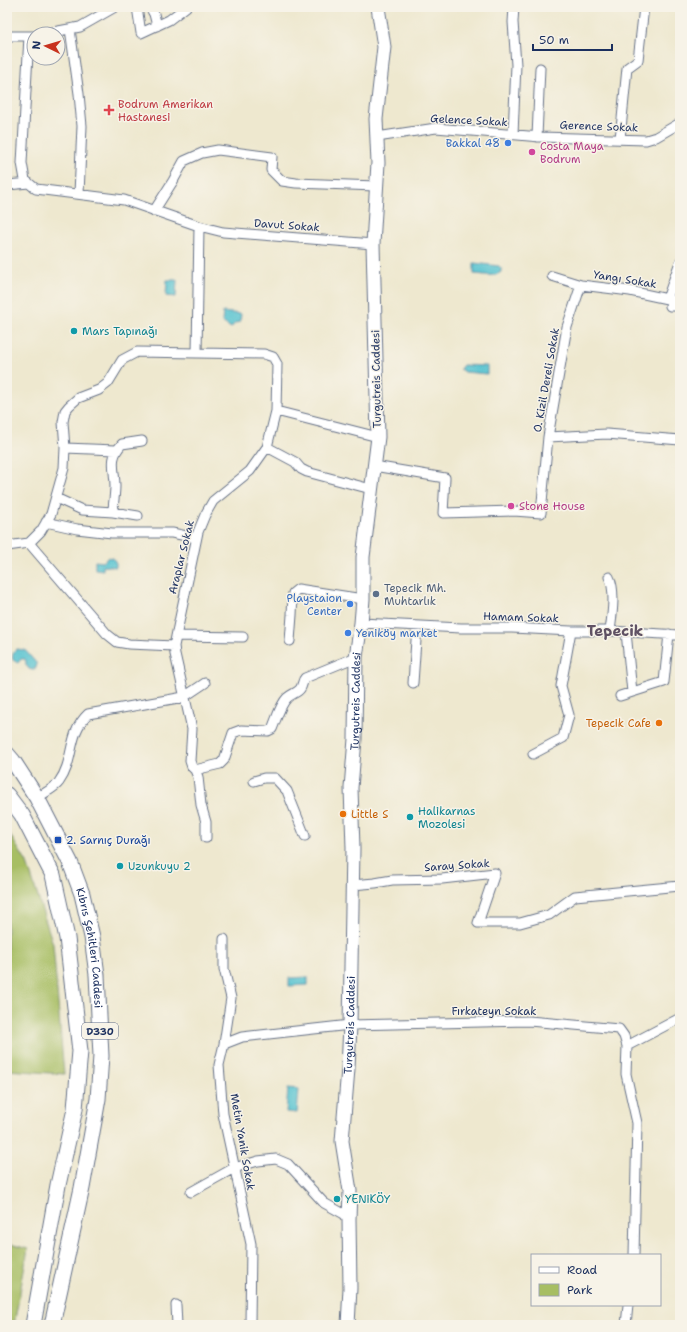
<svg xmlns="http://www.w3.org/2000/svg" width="687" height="1332" font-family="'Shantell Sans',sans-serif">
<rect width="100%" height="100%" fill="#f7f3e8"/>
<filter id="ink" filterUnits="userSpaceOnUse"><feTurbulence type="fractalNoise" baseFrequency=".025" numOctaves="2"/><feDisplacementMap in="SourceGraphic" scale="8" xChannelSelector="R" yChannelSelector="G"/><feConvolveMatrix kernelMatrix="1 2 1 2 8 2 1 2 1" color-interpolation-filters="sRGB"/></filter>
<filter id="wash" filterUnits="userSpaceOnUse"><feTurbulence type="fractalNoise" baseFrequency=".012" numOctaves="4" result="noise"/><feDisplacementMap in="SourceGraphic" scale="16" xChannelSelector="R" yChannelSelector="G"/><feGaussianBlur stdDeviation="0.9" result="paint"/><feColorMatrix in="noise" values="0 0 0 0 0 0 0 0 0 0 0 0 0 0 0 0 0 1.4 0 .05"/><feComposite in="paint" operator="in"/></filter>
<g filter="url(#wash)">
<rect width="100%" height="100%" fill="#eee8cf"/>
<path fill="#a7be63" stroke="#617660" d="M7 830 27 863 53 944 64 1074 7 1070Z
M7 1243 28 1249 14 1325H7Z"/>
<path fill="#57c3d0" stroke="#397997" d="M474 263 499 266 501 268V272C494 278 482 274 474 274Z
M167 280H177L176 297 166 296Z
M223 312 241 314 240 322 235 323 231 328 222 322Z
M463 365 487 366V374L464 372 460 369Z
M108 557 113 558 116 563V567L103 566V570L95 569V561L103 562Z
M17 649 25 650 37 664 36 668 32 670 29 669 26 665V662L25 659H21L18 663 13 660C12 656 13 652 17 649Z
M308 977V985L289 986V978Z
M288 1088 299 1089 297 1113 286 1112Z"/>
</g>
<g filter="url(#ink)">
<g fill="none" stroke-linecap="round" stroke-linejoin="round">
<defs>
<path id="minor" d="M137 7 141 33 169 20 186 7
M150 7 154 14 157 26
M70 29 79 94 82 126 79 194
M42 34 80 27 115 7
M7 36H29
M513 134 516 65 513 22 514 7
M377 137 436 128 540 137 646 140 656 137 680 123
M537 137 540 68
M620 139 627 68 638 60 644 7
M7 185 29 183
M154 211 173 181 184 161 202 153 218 150 272 157 271 170 282 181 296 183 376 186
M199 226 223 232 373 244
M581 285 630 291 672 300 670 306H680
M667 299 680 262
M197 353 264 354 273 357 277 364 276 411 267 447 250 471 213 501 205 515 198 532 174 646 175 654 192 729 190 761 192 767 195 770 198 777 201 805 206 822V838
M276 411 378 437
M548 437 607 434 680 440
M267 447 295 462 301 469 307 472 371 489
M65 448 116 450
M374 466 445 478 443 513 514 511 541 513 548 437 567 327 581 285 552 276
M56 498 82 510 113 512 138 516
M113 512C113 504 115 495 115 486 115 468 108 459 122 444L142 441
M46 522 77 529 112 533H172L196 538
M29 543 107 634 117 642 129 644 174 646
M7 546 29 543 41 531 51 514 64 468 65 448 63 422 65 411 69 406 78 398 99 390 108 383 122 360 137 352 197 353 199 226 124 200 36 189 25 180 22 163 29 36H34
M609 577C616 590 612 616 610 631
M361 623 461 628H512L571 631H610L680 635
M626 632 632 692
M176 636 243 637
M290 641 292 615 293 593 298 589 363 599
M413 683 417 626
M620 696 664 682 669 634
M533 754 563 738 569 715 561 686 571 631
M195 770 220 764 224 760 233 733 241 730 268 731 272 729C276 720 280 705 287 698 291 694 297 693 300 689 303 685 302 681 305 678L356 657
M254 781 264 778H275L287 791 305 836
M37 798C44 793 55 788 59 782 75 760 67 734 88 714L184 697 205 683
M352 885 375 883 392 880 442 879 495 873 478 923H520L549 915 575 896 680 886
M224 1044 231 998 224 969V939
M627 1046 626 1074 637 1123 634 1255
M191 1192 234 1168 258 1161 276 1159 288 1164 324 1203 344 1214 349 1219
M176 1305 177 1325
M250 1325 251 1244 223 1114 219 1065 224 1044 242 1037 350 1025 529 1021 619 1029 624 1036 627 1046 680 1018
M626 1325 628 1305"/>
<g id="secondary">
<path id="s1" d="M348 1325 350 1288 349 1219 350 1191 342 1141 348 1069 350 1025 353 848 351 788 355 739 356 657 361 623 363 599V557L378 437 373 244 378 163 376 119 384 47 378 7"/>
</g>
<g id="trunk">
<path id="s2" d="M7 754 13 761 37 798 70 862 82 894 92 937 97 975 101 1056 98 1099 82 1188 52 1325"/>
<path d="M7 795 22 815 53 875 67 938 80 1051 75 1109 58 1185 33 1325"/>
</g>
</defs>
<use href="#minor" stroke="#657086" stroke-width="11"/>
<use href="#secondary" stroke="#657086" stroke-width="15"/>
<use href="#trunk" stroke="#657086" stroke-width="17"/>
<use href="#minor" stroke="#fff" stroke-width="9"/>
<use href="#secondary" stroke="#fff" stroke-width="13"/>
<use href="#trunk" stroke="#fff" stroke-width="15"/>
</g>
</g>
<path fill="#e0444e" stroke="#f7f3e8" stroke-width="1.5" d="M107 104h4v4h4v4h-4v4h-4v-4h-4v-4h4z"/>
<g fill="#3f7fe0" stroke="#f7f3e8" stroke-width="1.5">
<circle cx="508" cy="143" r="4"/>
<circle cx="350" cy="604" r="4"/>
<circle cx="348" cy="633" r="4"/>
</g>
<g fill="#d1479c" stroke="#f7f3e8" stroke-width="1.5">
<circle cx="532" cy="152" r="4"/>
<circle cx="511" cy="506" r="4"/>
</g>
<g fill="#0f9aa8" stroke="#f7f3e8" stroke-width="1.5">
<circle cx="74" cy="331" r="4"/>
<circle cx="410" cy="817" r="4"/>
<circle cx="120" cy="866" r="4"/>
<circle cx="337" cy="1199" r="4"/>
</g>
<circle fill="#5c6f8a" stroke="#f7f3e8" stroke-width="1.5" cx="376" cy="594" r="4"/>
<g fill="#e8710a" stroke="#f7f3e8" stroke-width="1.5">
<circle cx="659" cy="723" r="4"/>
<circle cx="343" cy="814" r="4"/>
</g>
<rect fill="#1a4fb4" stroke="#f7f3e8" stroke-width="1.5" x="54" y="836" width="8" height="8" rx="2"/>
<g text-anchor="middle" stroke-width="3" stroke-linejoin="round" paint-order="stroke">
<rect fill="#f7f3e8" stroke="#5d6a87" stroke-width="1" x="82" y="1023" width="36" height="16" rx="3"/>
<g font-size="10" font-weight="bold" fill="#1b2f5e">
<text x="100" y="1035">D330</text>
</g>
<g font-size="11" fill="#be3a42" stroke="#f7f3e8" text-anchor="start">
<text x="118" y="108">Bodrum Amerikan<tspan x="118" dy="13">Hastanesi</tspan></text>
</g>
<g font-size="11" fill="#1b2f5e" stroke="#f7f3e8">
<text transform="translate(469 120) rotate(3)" y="4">Gelence Sokak</text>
<text transform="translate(599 126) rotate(2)" y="4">Gerence Sokak</text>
<text transform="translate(287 225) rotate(4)" y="4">Davut Sokak</text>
<text transform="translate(625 279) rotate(9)" y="4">Yangı Sokak</text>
<text transform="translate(376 379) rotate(-91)" y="4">Turgutreis Caddesi</text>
<text transform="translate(546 380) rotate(-80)" y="4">O. Kizil Dereli Sokak</text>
<text transform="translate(181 557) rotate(-76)" y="4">Araplar Sokak</text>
<text transform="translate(521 617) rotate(2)" y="4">Hamam Sokak</text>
<text dy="4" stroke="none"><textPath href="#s1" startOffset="625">Turgutreis Caddesi</textPath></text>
<text transform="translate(457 865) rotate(-4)" y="4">Saray Sokak</text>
<text dy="4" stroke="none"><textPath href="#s2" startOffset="214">Kıbrıs Şehitleri Caddesi</textPath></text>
<text x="494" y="1015">Fırkateyn Sokak</text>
<text dy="4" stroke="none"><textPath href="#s1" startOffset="301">Turgutreis Caddesi</textPath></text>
<text transform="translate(243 1142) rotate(80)" y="4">Metin Yanik Sokak</text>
</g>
<g font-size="11" fill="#366cbe" stroke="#f7f3e8" text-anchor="end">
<text x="500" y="147">Bakkal 48</text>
<text x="342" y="602">Playstaion<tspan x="342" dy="13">Center</tspan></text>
<text x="356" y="637" text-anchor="start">Yeniköy market</text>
</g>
<g font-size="11" fill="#b23c85" stroke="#f7f3e8" text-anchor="start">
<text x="540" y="150">Costa Maya<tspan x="540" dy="13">Bodrum</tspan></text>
<text x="519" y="510">Stone House</text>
</g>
<g font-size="11" fill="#0d838f" stroke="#f7f3e8" text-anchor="start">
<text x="82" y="335">Mars Tapınağı</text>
<text x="418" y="815">Halikarnas<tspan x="418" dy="13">Mozolesi</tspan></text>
<text x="128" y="870">Uzunkuyu 2</text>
<text x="345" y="1203">YENiKÖY</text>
</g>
<g font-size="11" fill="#4e5e75" stroke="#f7f3e8" text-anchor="start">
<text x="384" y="592">Tepecik Mh.<tspan x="384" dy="13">Muhtarlık</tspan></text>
</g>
<g font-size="11" fill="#c56008" stroke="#f7f3e8" text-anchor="end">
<text x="651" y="727">Tepecik Cafe</text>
<text x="351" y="818" text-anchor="start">Little S</text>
</g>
<g font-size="11" fill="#164399" stroke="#f7f3e8" text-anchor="start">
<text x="66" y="844">2. Sarnıç Durağı</text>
</g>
<g font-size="15" font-weight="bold" fill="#605264" stroke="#f7f3e8">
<text x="615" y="636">Tepecik</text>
</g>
</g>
<rect width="687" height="1332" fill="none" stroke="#f7f3e8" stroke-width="24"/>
<rect x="531" y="1254" width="130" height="52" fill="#f7f3e8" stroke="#9fa5b1"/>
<rect x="539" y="1267" width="20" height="6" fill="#ffffff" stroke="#9fa5b1"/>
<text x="567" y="1274" font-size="12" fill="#1b2f5e">Road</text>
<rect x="539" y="1284" width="20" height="12" fill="#a7be63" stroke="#9fa5b1"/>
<text x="567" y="1294" font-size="12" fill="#1b2f5e">Park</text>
<g transform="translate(46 46) rotate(275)"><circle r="19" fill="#f7f3e8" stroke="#9fa5b1"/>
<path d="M0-3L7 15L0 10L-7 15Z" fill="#c8321e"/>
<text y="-6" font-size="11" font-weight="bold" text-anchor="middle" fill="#1b2f5e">N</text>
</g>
<path d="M533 44v6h79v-6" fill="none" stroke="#1b2f5e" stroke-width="2"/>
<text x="539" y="44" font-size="12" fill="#1b2f5e" stroke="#f7f3e8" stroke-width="3" paint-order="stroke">50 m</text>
</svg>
